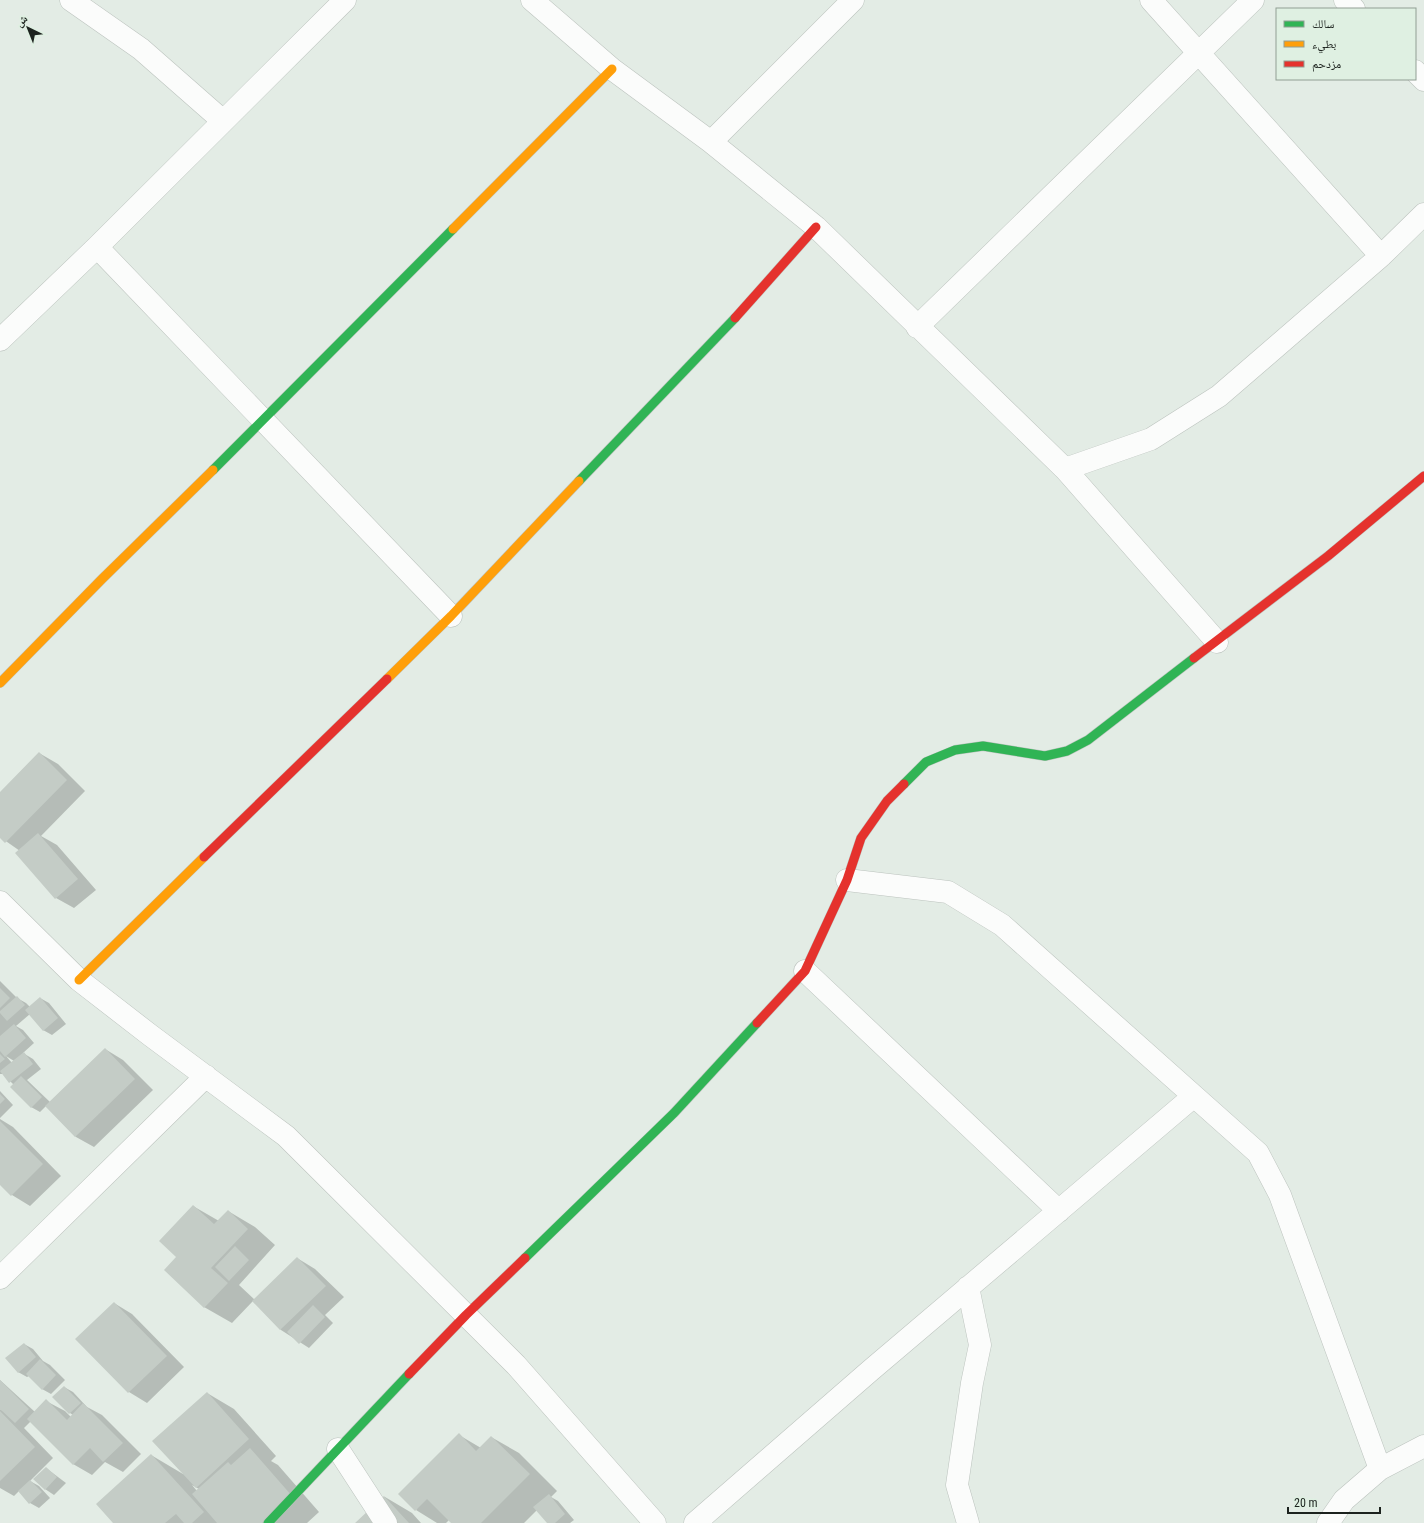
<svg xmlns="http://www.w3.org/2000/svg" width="1424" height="1523" font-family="'Roboto Condensed','Noto Naskh Arabic',sans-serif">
<rect width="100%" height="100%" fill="#e3ece5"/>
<path fill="#0003" fill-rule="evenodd" d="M39 753 58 764 85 791 41 836 57 845 96 890 74 908 56 898 20 851 0 837V793Z
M0 981 17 998 26 1003 30 1007 40 998 49 1003 66 1024 52 1035 43 1030 30 1014 16 1026 23 1030 34 1043 23 1053 33 1059 41 1069 27 1080 50 1102 105 1049 123 1060 153 1090 94 1147 76 1137 46 1106 40 1112 31 1107 14 1085 3 1074H0ZM6 1056 14 1061 12 1063Z
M0 1091 13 1105 0 1118Z
M0 1119 13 1127 61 1176 30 1206 12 1195 0 1184Z
M193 1206 219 1221 228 1211 255 1227 275 1245 239 1285 255 1300 297 1258 315 1269 344 1297 325 1315 333 1323 309 1348 281 1330 253 1301 232 1323 204 1307 178 1257Z
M114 1303 132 1314 184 1367 147 1403 129 1392Z
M24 1344 33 1349 43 1361 50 1365 65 1380 51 1394 42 1389 29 1376 27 1377 18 1372Z
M0 1380 35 1412 46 1401 65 1411 71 1417 73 1415 70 1413 64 1387 73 1392 87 1407 102 1415 141 1454 123 1472 105 1462 92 1475 73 1464 31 1421 24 1428 53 1458 30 1481 39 1486 50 1498 39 1508 30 1503 19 1491 14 1496 0 1488V1409L3 1411 0 1407Z
M207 1393 234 1409 276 1456 271 1461 278 1465 319 1512 307 1523H115L151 1455 183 1474ZM192 1485 199 1489 197 1491Z
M459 1435 481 1448 491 1437 519 1453 557 1491 551 1497 558 1501 574 1520 570 1523H548L537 1510 524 1523H452L449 1520 446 1523H437L416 1510Z
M46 1468 66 1483 54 1495 45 1489Z
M385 1497 412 1513 421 1523H356Z"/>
<path fill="#c4ccc6" d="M39 752 67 780 5 843 0 838V792Z
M38 833 78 879 55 899 15 853Z
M0 988 10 998 0 1008Z
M17 996 25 1005 7 1021 0 1013V1011Z
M40 997 58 1018 43 1031 25 1010Z
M14 1024 26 1038 5 1057 0 1051V1036Z
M105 1048 135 1079 75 1137 45 1106Z
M24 1052 33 1064 9 1083 0 1071Z
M0 1054 5 1059 0 1063Z
M21 1076 42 1097 31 1108 10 1087Z
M0 1094 5 1099 0 1104Z
M0 1121 43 1164 11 1196 0 1185Z
M193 1205 214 1224 228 1210 248 1229 211 1268 228 1283 204 1308 164 1270 176 1257 159 1241Z
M235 1246 249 1260 229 1281 215 1267Z
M297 1257 326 1286 280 1330 252 1301Z
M114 1302 167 1356 128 1393 75 1339Z
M313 1305 325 1317 299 1344 287 1332Z
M24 1343 36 1357 18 1373 5 1358Z
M40 1359 56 1375 42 1390 26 1374Z
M0 1380 29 1409 15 1423 0 1409Z
M64 1386 81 1403 69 1414 52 1397Z
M207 1392 249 1439 196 1488 152 1441Z
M46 1399 67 1420 83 1403 123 1443 103 1462 90 1448 73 1465 27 1419Z
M0 1411 35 1447 0 1481Z
M459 1433 476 1451 491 1436 530 1474 481 1523H451L427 1499 415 1511 398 1494Z
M250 1448 292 1496 262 1523H217L192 1494 228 1462 231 1465Z
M151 1454 204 1512 192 1523H184L176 1514 165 1523H113L96 1504Z
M46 1467 57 1477 45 1490 33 1479Z
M30 1480 42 1492 29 1504 18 1491Z
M549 1494 565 1514 555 1523H547L533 1507Z
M384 1496 409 1523H355Z"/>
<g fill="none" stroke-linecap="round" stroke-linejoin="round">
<defs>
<path id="street" d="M71 0 141 49 223 121
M532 0 612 69 711 142 816 227 1065 469 1217 642
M1151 0 1381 256
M1345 0 1354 9
M1415 71 1424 80
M711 142 853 0
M97 247 451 616
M917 327 1253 0
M0 340 97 247 345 0
M1065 469 1151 439 1219 396 1381 256 1424 214
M847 880 948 892 1002 925 1258 1153 1280 1195 1380 1469
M0 902 79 980 150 1035 286 1136 516 1365 655 1523
M805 971 1059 1211
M0 1278 206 1076
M968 1287 980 1345 972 1383 957 1485 968 1523
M338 1449 386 1523
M695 1523 871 1370 1194 1096
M1328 1523 1344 1500 1380 1469 1424 1446"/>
<path id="fast" d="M213 470 453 229
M579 481 735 318
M904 784 926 762 955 750 983 746 1045 756 1067 751 1088 740 1194 658
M525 1258 674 1113 757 1023
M268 1523 409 1374"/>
<path id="slow" d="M453 229 612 69
M387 679 451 616 579 481
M0 683 102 579 213 470
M79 980 204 857"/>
<path id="jam" d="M735 318 816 227
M1194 658 1328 556 1424 476
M204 857 387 679
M757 1023 805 971 847 880 861 838 887 801 904 784
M409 1374 466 1315 525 1258"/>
</defs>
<use href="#street" stroke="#bcc3be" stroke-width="23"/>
<use href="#fast" stroke="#bcc3be" stroke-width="10"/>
<use href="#slow" stroke="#bcc3be" stroke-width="10"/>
<use href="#jam" stroke="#bcc3be" stroke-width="10"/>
<use href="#street" stroke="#fbfcfb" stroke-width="22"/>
<use href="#fast" stroke="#30b455" stroke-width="9"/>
<use href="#slow" stroke="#ff9f0a" stroke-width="9"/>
<use href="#jam" stroke="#e5322d" stroke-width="9"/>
</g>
<rect x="1276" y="8" width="140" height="72" fill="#dff0e2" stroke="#919e94"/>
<rect x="1284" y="21" width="20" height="6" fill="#30b455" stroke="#919e94"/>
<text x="1312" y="28" font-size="12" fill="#1c221e">سالك</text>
<rect x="1284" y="41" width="20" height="6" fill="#ff9f0a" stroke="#919e94"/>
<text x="1312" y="48" font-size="12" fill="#1c221e">بطيء</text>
<rect x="1284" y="61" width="20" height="6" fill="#e5322d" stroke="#919e94"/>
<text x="1312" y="68" font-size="12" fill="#1c221e">مزدحم</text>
<g transform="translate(28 28) rotate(317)" stroke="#dff0e2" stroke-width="3" paint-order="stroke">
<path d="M0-3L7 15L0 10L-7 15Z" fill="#1c221e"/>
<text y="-6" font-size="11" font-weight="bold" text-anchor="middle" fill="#1c221e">ش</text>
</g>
<path d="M1288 1507v6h92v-6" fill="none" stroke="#1c221e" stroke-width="2"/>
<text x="1294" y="1507" font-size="12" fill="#1c221e" stroke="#dff0e2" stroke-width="3" paint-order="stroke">20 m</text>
</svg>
